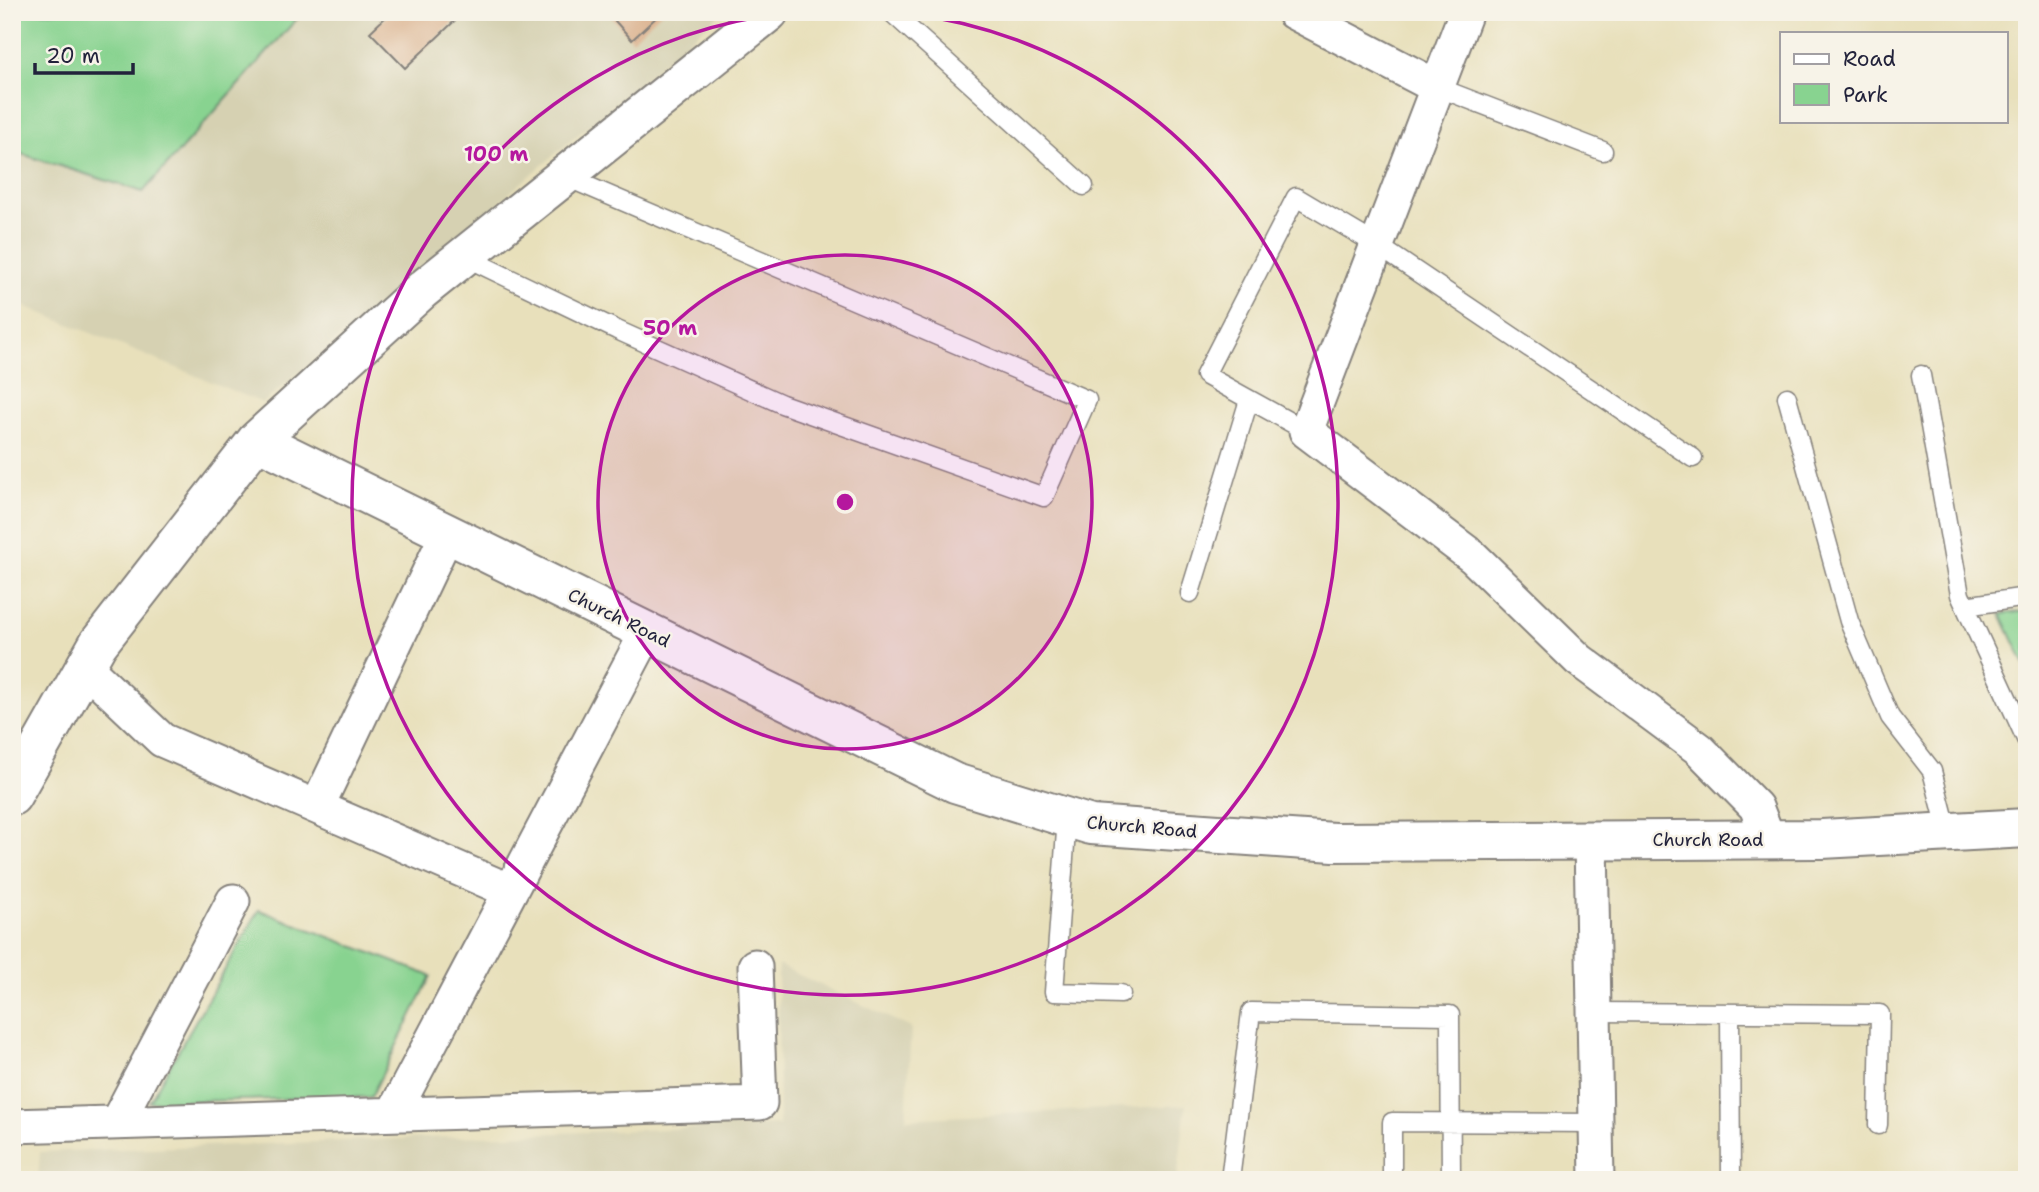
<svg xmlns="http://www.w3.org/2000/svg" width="2039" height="1192" font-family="'Shantell Sans',sans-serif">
<rect width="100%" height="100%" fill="#f7f3e8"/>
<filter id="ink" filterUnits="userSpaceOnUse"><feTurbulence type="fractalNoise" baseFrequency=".0143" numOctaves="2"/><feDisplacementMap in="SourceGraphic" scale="14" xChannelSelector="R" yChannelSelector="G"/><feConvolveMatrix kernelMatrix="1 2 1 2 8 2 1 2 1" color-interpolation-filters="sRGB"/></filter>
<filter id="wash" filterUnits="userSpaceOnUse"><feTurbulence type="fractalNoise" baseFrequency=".00686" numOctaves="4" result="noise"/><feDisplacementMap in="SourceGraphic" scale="28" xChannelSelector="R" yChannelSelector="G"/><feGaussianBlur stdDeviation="1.57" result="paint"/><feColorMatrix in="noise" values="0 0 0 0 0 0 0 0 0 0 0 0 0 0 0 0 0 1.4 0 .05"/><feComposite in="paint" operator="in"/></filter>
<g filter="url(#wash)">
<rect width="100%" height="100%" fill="#e8e0bb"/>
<path fill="#d6d1b2" d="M12 12H722L263 403 12 301Z
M778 965 911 1028 906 1119 1186 1105 1177 1180H38L40 1152 779 1125Z"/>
<path fill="#88d390" stroke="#557a66" stroke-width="2" d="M12 12H303L143 192 12 151Z
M2027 611V669L2001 614Z
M259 910 431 976 371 1097 149 1102Z"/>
<g id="blocks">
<path fill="#d9ae89" d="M391 12H464L405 68 370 32Z
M607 12H662L632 40Z"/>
</g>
</g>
<g filter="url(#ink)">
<use href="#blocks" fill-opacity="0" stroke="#85817b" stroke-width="2"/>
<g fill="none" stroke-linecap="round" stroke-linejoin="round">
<defs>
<path id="service" d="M891 12 1084 186
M1437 87 1603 151
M463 256 617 330 782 404 1044 497 1087 400 564 176
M1921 375 1960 595 2027 741
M1787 397 1849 621 1890 717 1932 771 1948 832
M1306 431 1205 375 1296 197 1377 245 1693 458
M1190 593 1249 400
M1965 606 2027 597
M1067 818 1054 992 1121 994
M1594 1012 1880 1014 1878 1125
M1730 1013 1731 1180
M1230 1180 1251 1012 1450 1015 1451 1180
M1392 1180V1122L1596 1123"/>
<path id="minor" d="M1293 12 1437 87
M1466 12 1306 431 1473 557 1579 660 1699 749 1756 807 1769 840
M85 667 162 740 510 891
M317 807 447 534
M1591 840 1597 1180
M393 1114 647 632
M117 1122 233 901
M12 1126 760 1103 755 966"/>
<path id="tertiary" d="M257 440 955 783 1091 825 1334 842 1822 839 2027 828
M12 796 98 644 257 440 422 290 769 12"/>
</defs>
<use href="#service" stroke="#85817b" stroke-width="21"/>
<use href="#minor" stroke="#85817b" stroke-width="37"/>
<use href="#tertiary" stroke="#85817b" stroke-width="42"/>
<use href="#service" stroke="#fff" stroke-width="18"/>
<use href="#minor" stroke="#fff" stroke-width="33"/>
<use href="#tertiary" stroke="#fff" stroke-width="38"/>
</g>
</g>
<circle cx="845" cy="502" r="247" fill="#b5179e" fill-opacity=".12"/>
<g fill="none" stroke="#b5179e" stroke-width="3.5">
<circle cx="845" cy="502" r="247"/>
<path d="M905 13A493 493 0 1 1 785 13"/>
</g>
<g text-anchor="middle" stroke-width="5" stroke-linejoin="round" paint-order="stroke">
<g font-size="18" fill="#22223b" stroke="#f7f3e8">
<text transform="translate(619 618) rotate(26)" y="6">Church Road</text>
<text transform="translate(1142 827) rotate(5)" y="6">Church Road</text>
<text x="1708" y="846">Church Road</text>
</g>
</g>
<circle cx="845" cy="502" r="10" fill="#b5179e" stroke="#f7f3e8" stroke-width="3.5"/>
<g font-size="21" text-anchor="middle" font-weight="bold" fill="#b5179e" stroke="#f7f3e8" stroke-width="5" stroke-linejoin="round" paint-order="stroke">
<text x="496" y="161">100 m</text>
<text x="670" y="335">50 m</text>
</g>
<rect width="2039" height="1192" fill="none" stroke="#f7f3e8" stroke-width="42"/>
<rect x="1780" y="32" width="228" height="91" fill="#f7f3e8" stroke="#a29fa3" stroke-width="2"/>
<rect x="1794" y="54" width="35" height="10" fill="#ffffff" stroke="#a29fa3" stroke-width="2"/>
<text x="1843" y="66" font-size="21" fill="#22223b">Road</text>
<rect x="1794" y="84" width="35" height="21" fill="#88d390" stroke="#a29fa3" stroke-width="2"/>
<text x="1843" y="102" font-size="21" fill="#22223b">Park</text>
<path d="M35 63v10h98v-10" fill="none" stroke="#22223b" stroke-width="3.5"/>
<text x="46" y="63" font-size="21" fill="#22223b" stroke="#f7f3e8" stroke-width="5" paint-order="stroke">20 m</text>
</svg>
